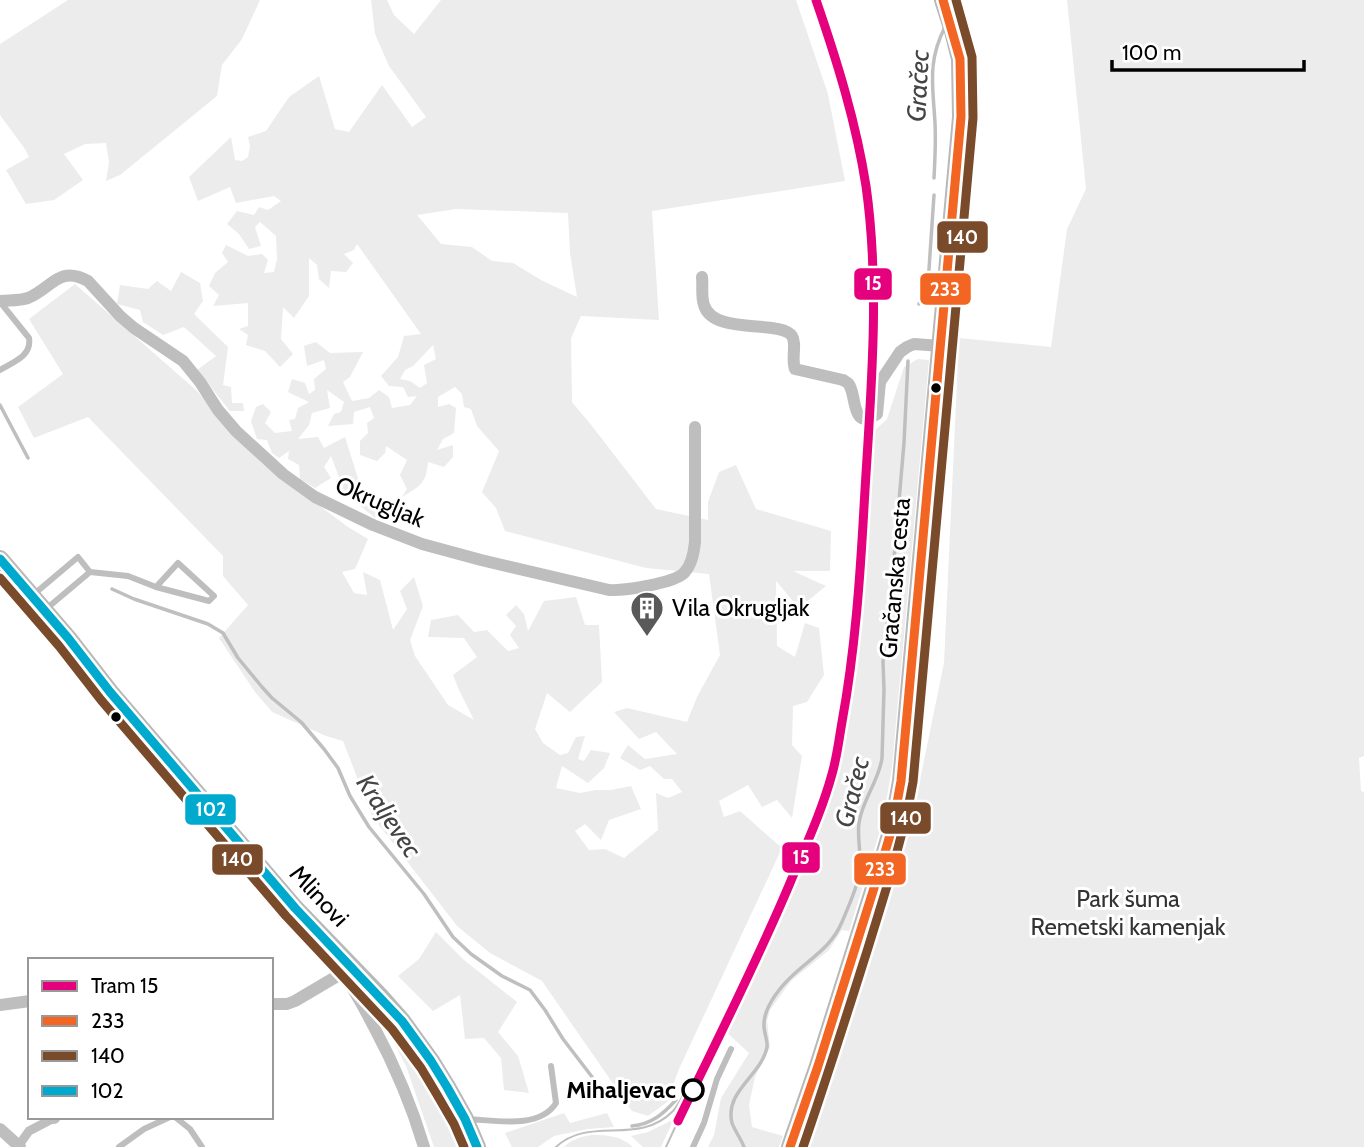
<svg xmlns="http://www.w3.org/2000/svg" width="1364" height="1147" font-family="Cabin,sans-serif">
<rect width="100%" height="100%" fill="#fff"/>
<path fill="#ececec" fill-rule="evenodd" d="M68 0H260L242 39 222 65 217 96 120 175 106 181 109 162 106 143 85 144 64 154 83 180 54 200 26 204 6 170 29 157 25 149 0 115V44Z
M371 0H387L394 15 414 34 441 0H796L828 94 845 181 652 211 659 320 581 316 571 338 572 402 592 426 656 509 708 520V502L719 472 736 465 756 509 831 531 830 571H793L826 586 799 608 776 581 777 646 795 657 805 623 819 628 824 675 807 702 793 706 792 745 802 756 792 818 777 800 762 807 748 785 719 801 724 817 740 811 782 848 679 1069 667 1102 648 1116 632 1111 542 981 490 953 457 926 372 816 343 741 326 736 272 712 255 692 219 638 248 605 223 576V556L88 417 34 438 18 407 63 374 29 319 75 284 196 390 262 463 348 527 368 539 355 569 342 572 354 593 367 595 363 572 380 580 393 630 407 609 400 591 414 577 423 606 410 640 415 656 448 705 474 720 459 690 453 675 477 657 464 638 428 637 431 620 458 615 474 632 487 630 508 651 519 648 510 635 516 626 506 615 516 605 524 614 528 631 544 601 576 597 585 625H599L602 682 570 712 547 693 535 729 543 743 560 755 568 753 576 737 585 736 578 759 584 761 591 750 610 753 604 768 588 783 562 766 556 788 580 793 596 790H611L631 786 641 809 609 820 601 840 585 824 575 831 589 850 605 849 624 858 658 830 656 793 668 798 682 792 672 779H664L650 766 640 770 620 758 628 745 645 759 677 754 656 732 639 739 614 712 627 708 687 722 697 697 720 655 709 574 646 568 505 531 496 508 482 492 499 451 477 426 471 409 464 407 462 394 455 387 438 397V407L449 404 456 408 454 433 443 439 437 450 453 445V457L444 467 428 462C426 484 420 486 402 497L407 489 400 475 407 460 386 446 385 453 377 461 360 455V441L368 433 367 423 374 418 370 407 354 412 353 424 328 426 334 414 341 412 344 402 327 390 330 408 312 413 309 425 298 439 318 437 324 448 345 437 363 494 386 499 375 518 345 493 331 456 324 467 331 478 315 488 300 479 299 465 288 459 289 451 279 458 272 453 267 440 257 439 251 421 256 407 263 404 271 412 265 423 275 433 292 431 289 420 295 419 298 408 309 402 288 392 292 379 305 383 309 394 315 390 314 379 326 369 324 360 307 366 304 346 316 342 330 353 363 352 350 377 343 382 352 401 369 398 379 390 389 397 392 408 410 405 417 396 408 397 403 387 389 386 381 376 398 357 404 336 421 334 357 244 354 250 344 254 353 263 346 272 331 271 329 288 319 279 317 265 309 258V296L294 318 283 307 281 339 293 354 280 367 265 351 246 345 248 335 239 329 248 326V303L213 306 219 295 209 286 215 273 228 262 222 253 226 245 248 256 262 254 268 260 264 273 274 272 277 259 276 236 260 222 255 227 261 246 249 249 239 234 227 224 237 211 254 215 259 207 268 210 281 201 274 196 236 203 230 187 198 201 189 177 231 137 235 160 242 161 248 157 250 146 248 137 266 131 289 97 319 76 335 129 349 132 382 85 412 127 426 117 389 66 375 34ZM456 209 568 213 570 253 577 297 541 280 513 263 492 261 472 247 441 244 417 215ZM433 345 436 359 424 365 427 383 420 388 410 381 400 379 405 370 413 366Z
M1067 0H1364V756L1359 758 1361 791 1364 792V1147H805L885 913 914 809 944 663 959 338 1051 347 1067 229 1086 189Z
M181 272 200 283 203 301 194 314 228 347 223 385 231 387 232 403H243L244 411H230L197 370 216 356 184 327 163 335 143 322 140 310 117 304 120 285 148 289 157 281 171 291Z
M918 359 929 360 892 767 883 821 849 931 842 930 829 950 791 981 770 1010 767 1021 770 1047 755 1077 749 1105 752 1127 783 1136 779 1147H708L714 1135 721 1098 749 1053 726 1032 779 918 821 819 849 712 857 665 863 594 871 434 887 419 904 367Z
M436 932 464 960 517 1002 498 1032 518 1056 529 1093 504 1090 501 1058 484 1038 465 1039 460 995 433 1011 398 976 419 959Z
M374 997 424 1060 470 1147H434L406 1066 371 999Z
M564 1113 570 1123 607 1113 614 1127 588 1129 554 1136 538 1147H512L505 1133Z
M674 1119 661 1147H643L631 1136 648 1132Z
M592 1135C609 1135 620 1136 633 1147H564C572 1139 581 1137 592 1135Z"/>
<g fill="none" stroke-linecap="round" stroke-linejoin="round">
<path stroke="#bfbfbf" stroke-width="3.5" d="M954 11 957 4V0
M934 178C935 160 936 142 935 123 933 86 927 62 945 27
M919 304 928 284 934 195
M0 405 28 458
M112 589 134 599 208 624 223 633 238 658 262 687 272 698 301 722 324 749 338 768 350 796 369 827 424 894 453 937 471 954 502 976 530 990 545 1010 563 1039 609 1099
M632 1126C652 1124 663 1114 676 1100
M744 1147C741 1139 735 1131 732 1123 724 1091 762 1075 767 1047 768 1041 764 1033 764 1026 763 1010 777 991 788 980 808 959 830 950 842 922 849 905 859 884 860 866 861 852 857 837 859 823 862 800 879 781 882 758L884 690 883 662 892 582 904 443 908 361"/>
<path stroke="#bebebe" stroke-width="6" d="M0 302 29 338C32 356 13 362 0 370
M90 572 128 576 156 587 209 601 214 596 178 563 156 587
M33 595 78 557 90 572 46 609
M175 1117 190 1129 202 1147
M467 1119C494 1120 539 1130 556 1103L551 1066
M119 1147 144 1129 170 1117
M693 1147 704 1123 717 1079 731 1049"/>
<path stroke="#bebebe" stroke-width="9" d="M19 1145 29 1131 54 1118"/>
<path stroke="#bebebe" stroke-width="12" d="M702 277C703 286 701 297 704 305 713 336 781 319 792 336 797 344 791 359 795 369L843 380C848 383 849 383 851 389 856 401 853 430 877 414L880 382 900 352 907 347 914 344 941 346
M0 301C9 300 19 301 28 298 52 288 59 265 88 281L120 316 134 328 183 361 200 382 218 410 236 431 283 474 315 497 373 525 422 544 481 560 609 590C624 591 674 583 684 573 692 565 694 552 695 542V427
M271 1004H287L295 1001 339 975 344 976C356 992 365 1010 374 1027 396 1068 411 1103 424 1147
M0 1005 30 1001
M54 1118 55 1117
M0 1129 20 1147"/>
<path stroke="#b8b8b8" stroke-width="18" d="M0 559 68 638 110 692 295 908 380 996 402 1021 431 1061 447 1087 465 1119 477 1147
M790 1147 818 1066 880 869 893 825 901 781 961 117 960 59 953 31 943 0"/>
<path stroke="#bebebe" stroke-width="2" d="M556 1147C590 1115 638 1147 673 1111 679 1104 683 1095 688 1087
M666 1147 678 1121"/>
<defs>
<path id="bus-1" d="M790 1147 818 1066 880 869 893 825 901 781 961 117 960 59 943 0"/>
<path id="bus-2" d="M0 578 59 646 101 700 286 916 392 1029 421 1068 436 1093 454 1124 464 1147
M803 1147C826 1081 847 1014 868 948 885 892 903 839 913 782L973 118 972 57 956 0"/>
<path id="bus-3" d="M0 559 68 638 110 692 295 908 402 1021 431 1061 447 1087 465 1119 477 1147"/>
</defs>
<use href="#bus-1" stroke="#fff" stroke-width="14"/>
<use href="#bus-2" stroke="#fff" stroke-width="14"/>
<use href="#bus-3" stroke="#fff" stroke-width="14"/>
<use href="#bus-1" stroke="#f26522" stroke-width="9"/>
<use href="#bus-2" stroke="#7a4b2a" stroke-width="9"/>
<use href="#bus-3" stroke="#00a9ce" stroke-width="9"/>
<defs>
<path id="tram-1" d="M678 1121C716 1042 756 964 790 883 805 847 822 811 832 774 837 757 839 739 842 722 855 651 860 579 864 507 870 401 881 292 866 186 856 122 837 61 816 0"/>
</defs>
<use href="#tram-1" stroke="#fff" stroke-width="14"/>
<use href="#tram-1" stroke="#e5007d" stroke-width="9"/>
</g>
<defs>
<symbol id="building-pin" viewBox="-11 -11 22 30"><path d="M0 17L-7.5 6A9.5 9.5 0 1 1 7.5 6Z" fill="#595959" stroke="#fff"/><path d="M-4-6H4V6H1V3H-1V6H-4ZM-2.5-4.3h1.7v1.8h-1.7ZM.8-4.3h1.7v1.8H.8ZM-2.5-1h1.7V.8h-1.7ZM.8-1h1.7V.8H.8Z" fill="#fff"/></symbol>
</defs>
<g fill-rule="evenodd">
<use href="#building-pin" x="628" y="589" width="38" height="52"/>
</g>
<g fill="#000" stroke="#fff" stroke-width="2.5">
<circle cx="936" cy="388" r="6"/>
<circle cx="116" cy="717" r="6"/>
</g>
<circle fill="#fff" stroke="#000" stroke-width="3.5" cx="693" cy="1090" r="10"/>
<g text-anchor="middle" stroke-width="6" stroke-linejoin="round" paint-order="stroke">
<g font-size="24" fill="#000" stroke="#fff">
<text transform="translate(380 502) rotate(23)" y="8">Okrugljak</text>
<text transform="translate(895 578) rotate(-85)" y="8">Gračanska cesta</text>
<text transform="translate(319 896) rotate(47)" y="8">Mlinovi</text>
</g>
<g font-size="24" fill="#000" stroke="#fff" text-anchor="start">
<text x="672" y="616">Vila Okrugljak</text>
</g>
<g font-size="24" fill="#333" stroke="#fff">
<text x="1128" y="907">Park šuma<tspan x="1128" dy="28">Remetski kamenjak</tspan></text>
</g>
<g font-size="24" font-weight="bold" fill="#000" stroke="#fff" text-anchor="end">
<text x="676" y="1098">Mihaljevac</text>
</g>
<g font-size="26" font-style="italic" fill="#444" stroke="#fff">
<text transform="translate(918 86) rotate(-87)" y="9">Gračec</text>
<text transform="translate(852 792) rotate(-76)" y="9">Gračec</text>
<text transform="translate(389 816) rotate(56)" y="9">Kraljevec</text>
</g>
</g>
<g stroke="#fff" stroke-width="2.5">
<rect x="936" y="220" width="53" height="34" rx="7" fill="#7a4b2a"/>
<rect x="853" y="267" width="40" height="34" rx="7" fill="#e5007d"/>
<rect x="919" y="272" width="53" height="34" rx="7" fill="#f26522"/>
<rect x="184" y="793" width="53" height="33" rx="7" fill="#00a9ce"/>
<rect x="879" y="801" width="53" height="34" rx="7" fill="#7a4b2a"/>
<rect x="781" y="841" width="40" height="33" rx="7" fill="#e5007d"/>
<rect x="211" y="843" width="53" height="33" rx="7" fill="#7a4b2a"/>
<rect x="853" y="852" width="54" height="34" rx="7" fill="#f26522"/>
</g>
<g font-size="19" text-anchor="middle" font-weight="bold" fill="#fff">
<text x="962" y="244">140</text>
<text x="873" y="290">15</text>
<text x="945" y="296">233</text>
<text x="211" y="816">102</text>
<text x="906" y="825">140</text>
<text x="801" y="864">15</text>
<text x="237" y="866">140</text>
<text x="880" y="876">233</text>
</g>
<rect x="28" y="958" width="245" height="161" fill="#ffffff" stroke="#999999" stroke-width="2"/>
<rect x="42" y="981" width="35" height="10" fill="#e5007d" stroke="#999999" stroke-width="2"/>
<text x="91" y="993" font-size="21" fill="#000000">Tram 15</text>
<rect x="42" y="1016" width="35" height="10" fill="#f26522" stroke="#999999" stroke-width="2"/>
<text x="91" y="1028" font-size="21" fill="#000000">233</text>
<rect x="42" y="1051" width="35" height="10" fill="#7a4b2a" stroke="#999999" stroke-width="2"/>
<text x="91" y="1063" font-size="21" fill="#000000">140</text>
<rect x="42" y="1086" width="35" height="10" fill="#00a9ce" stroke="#999999" stroke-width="2"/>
<text x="91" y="1098" font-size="21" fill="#000000">102</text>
<path d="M1112 60v10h192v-10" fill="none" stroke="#000000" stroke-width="3.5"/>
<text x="1122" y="60" font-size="21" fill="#000000" stroke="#ffffff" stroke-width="5" paint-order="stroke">100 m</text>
</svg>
